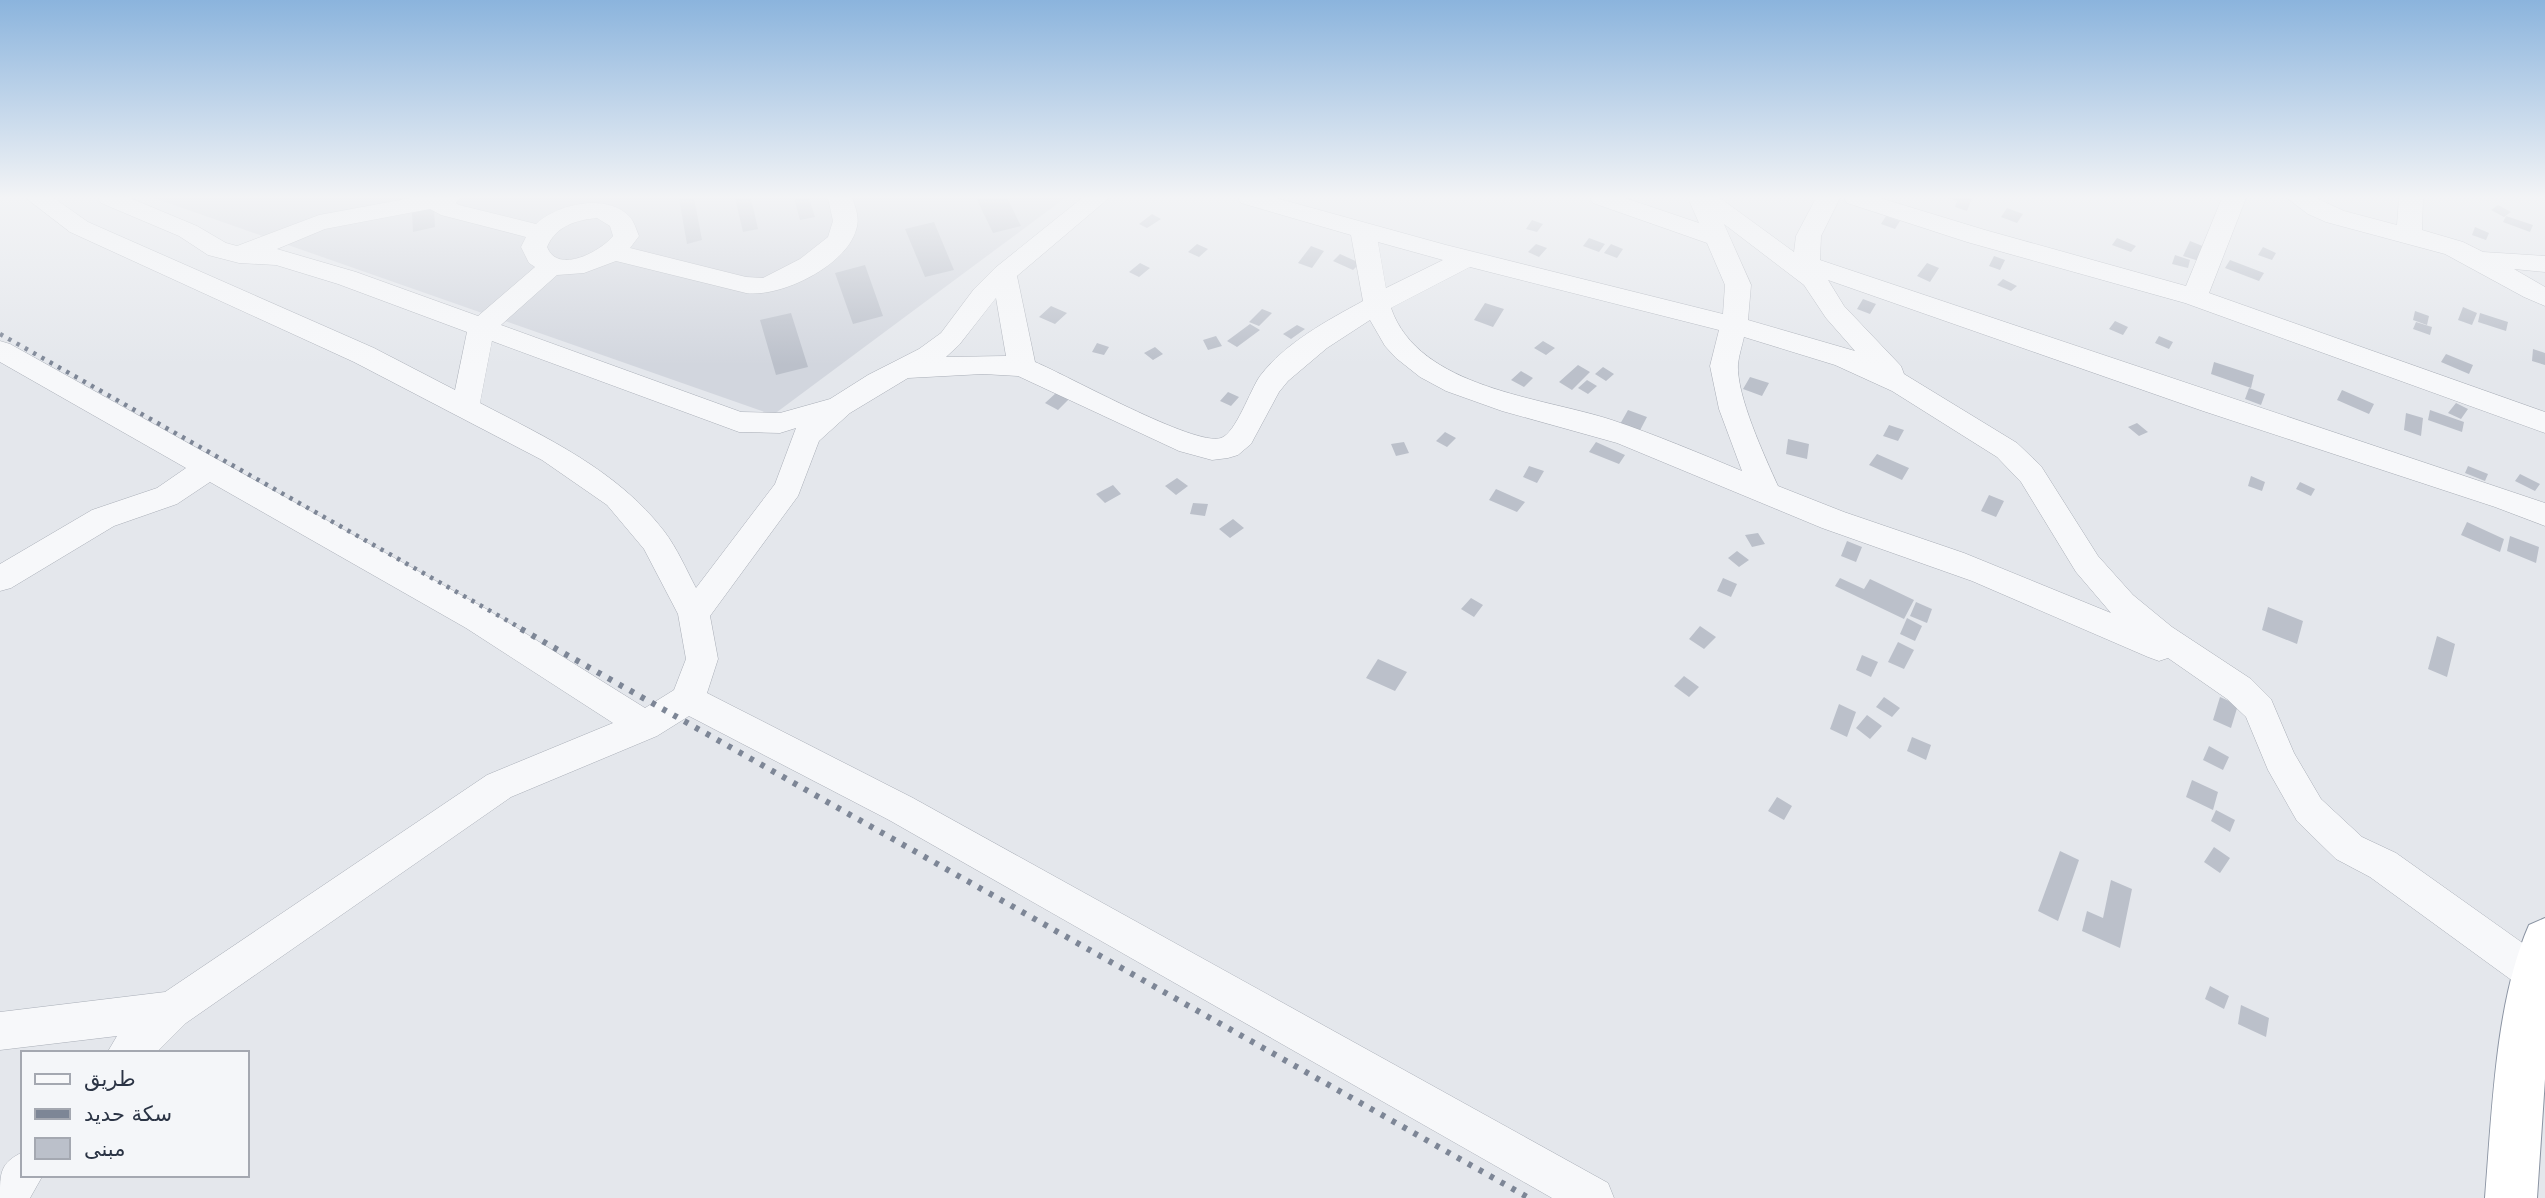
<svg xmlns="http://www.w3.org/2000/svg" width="2545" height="1198" font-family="'DejaVu Sans','Noto Sans Arabic',sans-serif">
<rect width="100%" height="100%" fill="#e4e7ec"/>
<path fill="#d2d6de" d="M154 198H1065L773 415Z"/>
<path fill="#bbc0ca" d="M694 198 702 240 687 244 679 199Z
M735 198H751L758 229 743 232Z
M794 198H809L815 217 800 220Z
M976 198H1007L1021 226 993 233Z
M1948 198H1972L1967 211 1955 207 1957 201Z
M2498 205 2511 212 2504 217 2491 210Z
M434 208 435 227 413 232 412 213Z
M2007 208 2023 214 2017 223 2001 217Z
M1152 214 1161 219 1147 228 1139 224Z
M1886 216 1900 221 1895 229 1881 224Z
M2506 216 2533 225 2530 232 2503 222Z
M1532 220 1543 224 1537 232 1526 229Z
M934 222 954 270 925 277 905 229Z
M2475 227 2489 233 2486 240 2472 235Z
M1589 238 1605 244 1599 252 1583 246Z
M2117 238 2136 246 2131 252 2112 245Z
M2190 241 2205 247 2199 261 2183 256Z
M1197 244 1208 249 1199 257 1188 252Z
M1536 244 1547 248 1539 257 1528 252Z
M1611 244 1623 249 1617 258 1604 253Z
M1311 246 1324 251 1312 268 1298 263Z
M2263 247 2276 253 2272 260 2258 255Z
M1340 254 1360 263 1353 270 1333 261Z
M2175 255 2190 260 2188 268 2172 264Z
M1994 256 2005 260 2000 270 1989 266Z
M2230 260 2264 273 2259 281 2225 268Z
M1140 263 1150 268 1139 277 1129 272Z
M1927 263 1939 268 1930 282 1917 276Z
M865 265 883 316 853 324 835 273Z
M2003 279 2017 286 2011 291 1997 285Z
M1863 299 1876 304 1870 314 1857 309Z
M1485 303 1504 309 1493 327 1474 320Z
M1051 306 1067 313 1055 324 1039 317Z
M2463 307 2477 313 2472 325 2458 320Z
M1262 309 1272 313 1259 326 1249 322Z
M2415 311 2429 316 2427 325 2413 320Z
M791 313 808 367 776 375 760 320Z
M2480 313 2508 322 2506 331 2478 322Z
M2115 321 2128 327 2123 335 2109 329Z
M2416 322 2432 327 2430 335 2413 329Z
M1250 324 1260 330 1237 347 1227 341Z
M1297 325 1305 329 1291 339 1283 334Z
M1216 336 1222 346 1208 350 1203 340Z
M2159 336 2173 342 2169 349 2155 343Z
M1543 341 1555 348 1546 355 1534 348Z
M1097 343 1109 347 1104 355 1092 352Z
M1155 347 1163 354 1153 360 1144 353Z
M2533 349 2545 353V365L2532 361Z
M2446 354 2473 365 2469 374 2441 362Z
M2214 362 2254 375 2251 388 2211 374Z
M1578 365 1590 372 1572 390 1559 382Z
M1603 367 1614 374 1606 381 1595 374Z
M1521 371 1533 378 1524 387 1511 380Z
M1750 377 1769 383 1762 396 1743 389Z
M1587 380 1597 386 1588 394 1578 388Z
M2249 388 2265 394 2261 405 2245 399Z
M2342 390 2374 404 2369 414 2337 400Z
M1228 392 1239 397 1231 406 1220 401Z
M1056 393 1069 399 1058 410 1045 403Z
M2456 403 2468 409 2461 419 2448 413Z
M1628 410 1647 417 1635 440 1615 433Z
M2430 410 2464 422 2462 432 2428 420Z
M2406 413 2423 418 2421 436 2404 430Z
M2137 423 2148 432 2139 436 2128 427Z
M1889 425 1904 430 1898 441 1883 436Z
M1445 432 1456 438 1447 447 1436 441Z
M1788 439 1809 444 1807 459 1786 454Z
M1404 442 1409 453 1396 456 1391 444Z
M1596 442 1625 455 1619 464 1589 452Z
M1877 454 1909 468 1902 480 1869 465Z
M1529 466 1544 471 1537 483 1523 477Z
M2468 466 2488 474 2485 481 2465 473Z
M2520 474 2540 484 2535 491 2515 481Z
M2251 476 2265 482 2262 491 2248 486Z
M1177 478 1188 486 1176 495 1165 486Z
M2300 482 2315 489 2311 496 2296 489Z
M1113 485 1121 494 1105 503 1096 494Z
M1496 489 1525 502 1517 512 1489 500Z
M1989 495 2004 501 1996 517 1981 511Z
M1193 503 1208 504 1205 516 1190 514Z
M1233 519 1244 528 1230 538 1219 529Z
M2467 522 2504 539 2500 552 2461 535Z
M1758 533 1765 544 1752 547 1745 535Z
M2510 536 2539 547 2536 563 2507 551Z
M1847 541 1862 547 1856 562 1841 556Z
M1737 551 1749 560 1739 567 1728 558Z
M1723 578 1737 584 1731 597 1717 591Z
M1840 578 1864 589 1870 579 1914 600 1904 619 1835 586Z
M1471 598 1483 605 1474 617 1461 609Z
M1916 602 1932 609 1927 623 1910 616Z
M2268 607 2303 621 2297 644 2262 630Z
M1907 618 1922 626 1915 641 1900 634Z
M1700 626 1716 637 1704 649 1689 639Z
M2437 636 2455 644 2447 677 2428 669Z
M1898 642 1914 650 1904 669 1888 662Z
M1862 655 1878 662 1871 677 1856 670Z
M1378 659 1407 672 1395 691 1366 678Z
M1684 676 1699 687 1689 697 1674 686Z
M1884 697 1900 708 1892 717 1876 707Z
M2220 697 2238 705 2231 728 2213 720Z
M1839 704 1856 712 1847 737 1830 729Z
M1867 715 1882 726 1870 739 1856 728Z
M1912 737 1931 745 1926 760 1907 751Z
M2209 746 2229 757 2223 770 2203 760Z
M2192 780 2218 792 2213 810 2186 797Z
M1777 797 1792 806 1784 820 1768 811Z
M2216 810 2235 820 2230 832 2211 821Z
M2214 847 2230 858 2220 873 2204 862Z
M2060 851 2079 860 2058 921 2038 911Z
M2111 880 2132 889 2120 948 2082 931 2087 911 2103 918Z
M2210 986 2229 996 2224 1009 2205 999Z
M2241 1005 2269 1018 2266 1037 2238 1024Z"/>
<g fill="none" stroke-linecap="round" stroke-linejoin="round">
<defs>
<path id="minor" d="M26 198H54L88 222 374 348 455 390 467 332 338 284 276 265 239 263 208 255 179 236 101 203 98 198H130L197 226 226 243 237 246 319 215 411 198H460L456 203 459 205 536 224C557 204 606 193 629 216 634 221 636 229 639 236L630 248 746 277 763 278 800 259 828 237 833 221 828 198H852C856 208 860 219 856 230 846 266 780 298 746 293L616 261 584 273 557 275 501 325 741 412 780 413 830 399 868 375 919 349 941 333 974 289 995 268 1082 198H1109L1017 276 1035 362C1067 375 1195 447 1221 438 1236 433 1250 390 1260 376 1285 343 1328 320 1363 301L1351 235 1241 203 1238 198H1276L1446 245 1723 314 1725 285 1707 243 1593 203 1590 198H1625L1699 223 1688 198H1720L1794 252 1796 236 1816 198H1840L1821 236 1820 260 2545 503V526L2495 507 2203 411 1828 280 1844 306 1901 366 1904 374 2017 443 2041 466 2098 556 2133 595 2172 627 2251 679 2271 699 2294 753 2321 799 2362 837 2396 853 2545 959V988L2535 992 2521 987 2370 877 2336 859 2297 821 2268 770 2246 717 2227 699 2168 658 2159 661 2148 657 1972 581 1822 528 1617 443 1502 411 1446 391 1420 377 1396 358 1385 346 1370 320 1327 348 1288 381 1279 392 1251 444 1238 455 1228 458 1212 460 1179 451 1018 376 983 374 908 378 850 413 819 441 798 496 710 616 718 659 707 693 913 798 1608 1183 1614 1198H1552L889 820 689 716 657 736 511 797 186 1023 156 1053H107L117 1036 0 1050V1012L165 992 487 775 613 723 466 628 210 482 177 504 114 526 11 588 0 591V564L92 510 157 488 186 468 0 362V341L10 344 488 610 645 708 674 690 686 659 678 614 644 549 607 505 542 460 354 362 70 232ZM430 209 441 215 526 237 521 247 529 263 535 267 478 316 356 272 277 249 325 229ZM597 218 610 226 613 236C601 251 558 275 547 247 556 226 576 220 597 218ZM1724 224 1804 285 1826 318 1855 351 1748 320 1751 285ZM1378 242 1443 260 1386 288ZM1470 267 1719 330 1710 366 1719 409 1742 471C1699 453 1656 435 1612 420 1542 397 1419 389 1391 308ZM996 298 1006 356 946 357 959 345ZM1744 337 1835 365 1892 391 1997 457 2021 482 2076 572 2111 613 1964 553 1844 512 1778 486C1765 457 1736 395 1738 364 1739 355 1742 346 1744 337ZM492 341 739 432 780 433 796 428 775 484 696 588C686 569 677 548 664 531 617 470 547 438 480 403Z
M1844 198H1880L1985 230 2186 286 2222 198H2246L2209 293 2545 412V433L2185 303 1967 242 1847 203Z
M2287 198H2316L2344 211 2397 225 2399 198H2423L2422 230 2463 242 2483 252 2545 256V272L2514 269 2545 287V306L2524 297 2445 254 2326 222 2308 214Z
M23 1152V1175H43L30 1198H0C0 1172 0 1163 23 1152Z"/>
<path id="highway" d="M2545 918V1079L2537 1198H2485C2492 1114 2495 1002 2529 925Z"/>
</defs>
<use href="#minor" stroke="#a9aeb7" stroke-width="1"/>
<use href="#highway" stroke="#8b94a3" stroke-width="2"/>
<use href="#minor" fill="#f7f8fa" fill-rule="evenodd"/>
<use href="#highway" fill="#fff" fill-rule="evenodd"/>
<path stroke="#7d8696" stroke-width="4.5" stroke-dasharray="3.5 6" stroke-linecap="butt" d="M0 334 524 630"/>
<path stroke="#7d8696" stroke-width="6" stroke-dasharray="4.5 8" stroke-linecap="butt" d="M521 629 1529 1198"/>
</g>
<linearGradient id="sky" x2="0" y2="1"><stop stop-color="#8bb4dd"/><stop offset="0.54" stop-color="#f3f4f6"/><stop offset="1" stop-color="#f3f4f6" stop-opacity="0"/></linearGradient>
<rect width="2545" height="365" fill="url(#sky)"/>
<rect x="21" y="1051" width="228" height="126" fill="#f4f6f9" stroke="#a4a8b1" stroke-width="2"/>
<rect x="35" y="1074" width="35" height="10" fill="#f7f8fa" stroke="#a4a8b1" stroke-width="2"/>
<text x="84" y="1086" font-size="21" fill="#2b3445">طريق</text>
<rect x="35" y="1109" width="35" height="10" fill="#7d8696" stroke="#a4a8b1" stroke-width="2"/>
<text x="84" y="1121" font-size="21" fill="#2b3445">سكة حديد</text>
<rect x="35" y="1138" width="35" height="21" fill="#bbc0ca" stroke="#a4a8b1" stroke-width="2"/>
<text x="84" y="1156" font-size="21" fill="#2b3445">مبنى</text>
</svg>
